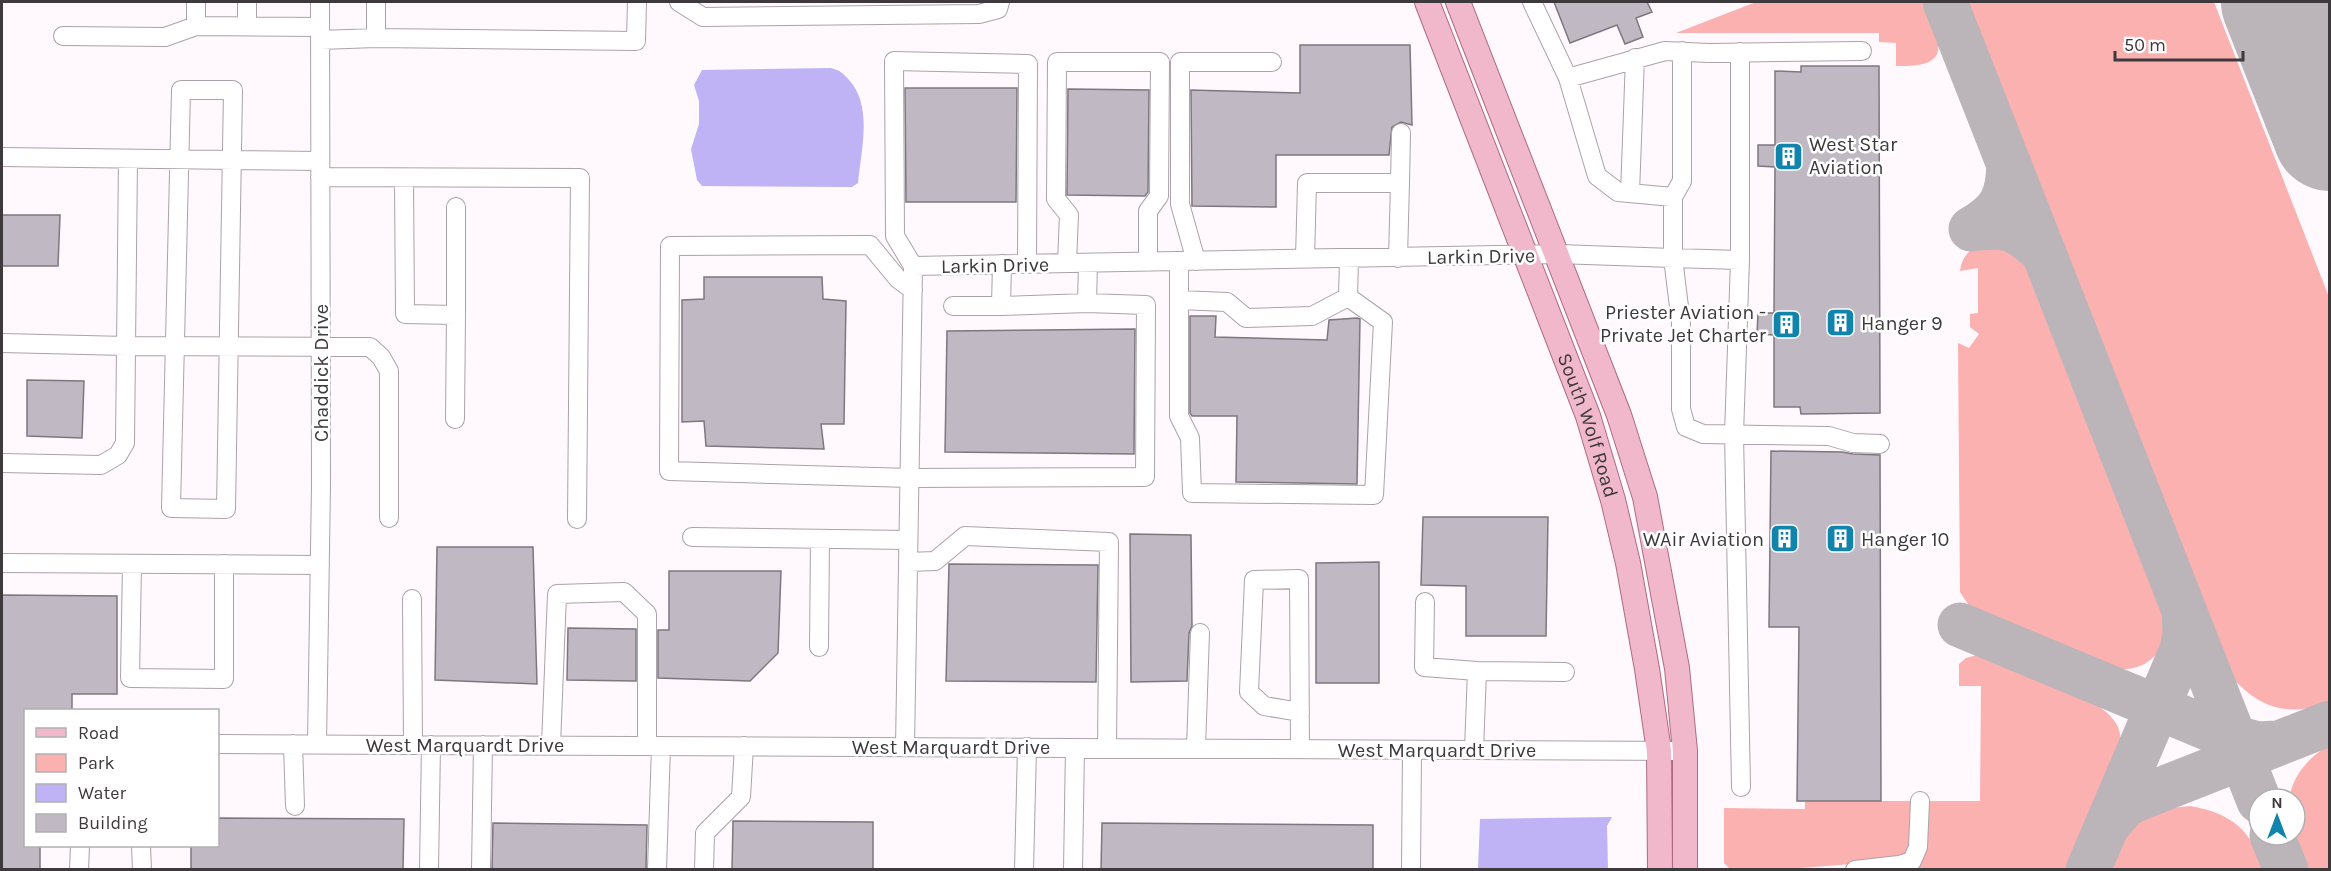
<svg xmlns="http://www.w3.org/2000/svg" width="2331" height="871" font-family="Karla,sans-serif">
<rect width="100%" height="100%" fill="#fff8fd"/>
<path fill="#fab1b0" d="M1756 2H1924C1939 42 1956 68 1896 66V43L1879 42V33H1676Z
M1964 2H2214L2329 297V702C2286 719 2256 706 2227 672Z
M1978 245C2003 247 2010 245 2027 267L2162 610C2164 619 2168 629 2165 638 2157 664 2132 674 2108 667L1978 612 1968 604 1960 592 1958 343 1969 348 1979 334 1970 327V314L1978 313V268L1960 271C1962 258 1967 252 1978 245Z
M1977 655 2097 705C2119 721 2124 731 2119 759L2073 869 1914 870 1928 801H1980L1981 686H1959V664L1966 658Z
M2329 745V869H2307L2293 835H2295V799H2289C2293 775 2309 757 2329 745Z
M1805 801H1912V841L1905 860 1787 869H1730L1724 863V808L1805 809Z
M2190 806C2233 814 2249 829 2265 869H2103C2107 860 2110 848 2116 839 2131 815 2164 808 2190 806Z"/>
<path fill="#bfb3f5" d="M830 68C840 70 843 73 849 80 873 106 861 150 858 183L852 187 702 186 697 180 691 149 699 124V101L694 85 702 70Z
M1612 817 1607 826 1608 869H1478L1480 819Z"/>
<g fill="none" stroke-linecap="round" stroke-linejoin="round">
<path stroke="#bbb5ba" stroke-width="45" d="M1945 2 2259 801
M2009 164C2008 198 2001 212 1971 229 2009 224 2016 228 2044 253
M1960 625 2224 735 2258 744 2277 743
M2108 825 2124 806 2137 799 2330 723
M2272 835 2286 870
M2088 870 2182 650 2185 634 2184 610"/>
<path stroke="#bbb5ba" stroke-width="114" d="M2278 2 2330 134"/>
</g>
<path fill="#c0b9c3" stroke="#7d7780" stroke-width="1.5" d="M1554 2H1647L1652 12 1636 18 1643 37 1625 44 1617 25 1570 43Z
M1300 45H1410L1412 125 1401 122 1392 127 1389 155H1276V207L1192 206 1191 90 1300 93Z
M1801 66H1879L1880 413 1801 414 1800 407H1774V335L1757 334 1758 313H1774L1775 167 1758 166V145H1775V71L1801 72Z
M905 88H1017L1016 202H906Z
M1068 89 1149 90 1148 192 1145 196 1067 195Z
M2 215H60L58 266H2Z
M704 277H822L823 299 846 301 844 424H821L824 449 706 446 704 421 682 422V300L704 299Z
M1190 316H1216L1215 337 1327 340 1329 320 1357 318 1360 319 1357 484 1236 482 1237 416H1192L1190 413Z
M1135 329 1134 454 945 452 947 331Z
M27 380 84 381 82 438 27 436Z
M1771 451 1842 452 1853 454 1880 455 1881 801H1797L1799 627H1769Z
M1423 517H1548L1546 636H1466V586L1421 585Z
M1130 534 1191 535 1192 626 1189 633 1187 681 1131 682Z
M437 547H533L537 684 435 680Z
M1379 562V683H1316V563Z
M949 564 1098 565 1096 682 946 681Z
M669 571H781L778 653 750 681 658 678V630H669Z
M2 595 117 596V694H72V711H26V846H40V870H2Z
M568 628 636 629V681L567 680Z
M218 818 404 819 403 870H191V846H218Z
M733 821 873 822V870H732Z
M493 823 647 825 646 870H492Z
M1102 823 1373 825V870H1101Z"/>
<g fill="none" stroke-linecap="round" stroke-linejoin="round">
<defs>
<path id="minor" d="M196 2V26L320 27
M247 2V26
M376 2V38L636 41 637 2
M679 2 703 17 979 14 998 9 1000 2
M63 36 165 37 196 26
M320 40 376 38
M1740 52V260L1734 434 1741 787
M1568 78 1665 51 1709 53 1862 51
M181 90H233L226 509 171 508Z
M2 157 320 161
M320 177 580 178 577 519
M404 178 405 314 456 315V207
M1400 183 1401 133
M1630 193 1635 58
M1673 197 1682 181V51
M1305 259 1307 183H1400L1398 258
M1740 260 1673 258 1681 323V409L1686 427 1703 434 1829 436 1853 443 1880 444
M1179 261V416L1190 438 1192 493 1374 495 1383 322 1348 297 1349 259
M1196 261 1180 204V62H1272
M1067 263 1069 215 1056 199 1057 62H1160L1159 196 1148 211V262
M1002 264 1001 306 1087 303
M913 266 895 236 894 61 1028 64 1027 264
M913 290 898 279 870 245 670 246 669 471 910 478 1145 477 1146 305 1087 303 1088 263
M1179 300 1227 302 1246 318 1312 316 1348 297
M953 306H1001
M2 343 126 346 370 347 381 357 389 371V518
M455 419 456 315
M2 463 101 465 118 455 125 443 128 159
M692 537 908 540
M908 562 935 561 965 536 1109 542 1107 748
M2 563 320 565
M132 564 130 678 224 679V564
M412 599 413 745
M1425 602 1424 667 1477 671
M819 647 820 539
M1300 712 1264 706 1249 692 1254 580 1299 579 1300 749
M218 744 1685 751
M293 744 295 806
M317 744 321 484 320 2
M551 745 557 594 624 592 647 614V746
M905 747 913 266 1558 254 1673 258V197L1618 192 1597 176 1568 78 1532 2
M1196 748 1200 633
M1474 750 1477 671 1565 672
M141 846 142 870
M79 870 80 846
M429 870 431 745
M481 870 483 745
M657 870 661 746
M704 870 705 833 741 797 744 746
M1024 870 1027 747
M1073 870 1075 748
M1411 870 1412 750
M1855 870 1899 865 1912 861 1918 847 1920 801"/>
<g id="major">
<path id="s1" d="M1427 2 1588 416 1613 500 1628 563 1647 669 1659 751 1660 870"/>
<path d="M1458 2 1619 415 1645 497 1677 668 1685 751V870"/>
</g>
</defs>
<use href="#minor" stroke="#aca2a9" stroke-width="20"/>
<use href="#major" stroke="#ac6c83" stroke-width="26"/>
<use href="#minor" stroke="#fff" stroke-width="18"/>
<use href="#major" stroke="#f1b8cb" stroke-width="24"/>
</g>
<defs>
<symbol id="building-square" viewBox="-11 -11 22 22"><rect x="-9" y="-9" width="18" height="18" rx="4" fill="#1084aa" stroke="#fff"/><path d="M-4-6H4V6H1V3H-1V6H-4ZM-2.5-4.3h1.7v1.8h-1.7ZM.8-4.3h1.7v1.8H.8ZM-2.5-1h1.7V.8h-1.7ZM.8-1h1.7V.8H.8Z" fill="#fff"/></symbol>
</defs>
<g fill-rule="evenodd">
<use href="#building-square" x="1772" y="140" width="33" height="33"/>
<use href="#building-square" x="1824" y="306" width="33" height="33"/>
<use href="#building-square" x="1770" y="308" width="33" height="33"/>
<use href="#building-square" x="1768" y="522" width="33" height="33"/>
<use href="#building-square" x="1824" y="522" width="33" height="33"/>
</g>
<g text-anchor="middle" stroke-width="5" stroke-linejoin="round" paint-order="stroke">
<g font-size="20" fill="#3d393c" stroke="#fff" text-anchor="start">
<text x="1809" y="151">West Star<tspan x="1809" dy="23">Aviation</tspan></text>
<text x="1766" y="319" text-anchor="end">Priester Aviation -<tspan x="1766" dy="23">Private Jet Charter</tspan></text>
<text x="1861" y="330">Hanger 9</text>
<text x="1764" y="546" text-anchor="end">WAir Aviation</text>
<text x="1861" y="546">Hanger 10</text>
</g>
<g font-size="20" fill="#3d393c" stroke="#fff">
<text transform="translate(1481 256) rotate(-1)" y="7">Larkin Drive</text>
<text transform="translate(995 265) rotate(-1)" y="7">Larkin Drive</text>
<text transform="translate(321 373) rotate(-90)" y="7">Chaddick Drive</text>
<text dy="7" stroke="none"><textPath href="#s1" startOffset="453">South Wolf Road</textPath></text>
<text x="465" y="752">West Marquardt Drive</text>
<text x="951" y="754">West Marquardt Drive</text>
<text x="1437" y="757">West Marquardt Drive</text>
</g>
</g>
<rect width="2331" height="871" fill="none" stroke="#3d393c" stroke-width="6"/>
<rect x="24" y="709" width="195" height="138" fill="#ffffff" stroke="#b1b0b1" stroke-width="1.5"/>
<rect x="36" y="728" width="30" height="9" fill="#f1b8cb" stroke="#b1b0b1" stroke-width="1.5"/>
<text x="78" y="739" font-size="18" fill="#3d393c">Road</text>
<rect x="36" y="754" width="30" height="18" fill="#fab1b0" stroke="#b1b0b1" stroke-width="1.5"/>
<text x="78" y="769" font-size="18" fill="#3d393c">Park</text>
<rect x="36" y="784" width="30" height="18" fill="#bfb3f5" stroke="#b1b0b1" stroke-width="1.5"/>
<text x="78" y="799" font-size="18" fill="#3d393c">Water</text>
<rect x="36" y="814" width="30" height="18" fill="#c0b9c3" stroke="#b1b0b1" stroke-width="1.5"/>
<text x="78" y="829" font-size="18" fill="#3d393c">Building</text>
<g transform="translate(2277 817)"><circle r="28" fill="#ffffff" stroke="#b1b0b1" stroke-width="1.5"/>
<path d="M0-4.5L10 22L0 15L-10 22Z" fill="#1084aa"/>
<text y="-9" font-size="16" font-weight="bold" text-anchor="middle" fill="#3d393c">N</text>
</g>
<path d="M2115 51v9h128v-9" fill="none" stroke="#3d393c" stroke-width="3"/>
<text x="2124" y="51" font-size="18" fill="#3d393c" stroke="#ffffff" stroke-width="4.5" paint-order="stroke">50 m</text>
</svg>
